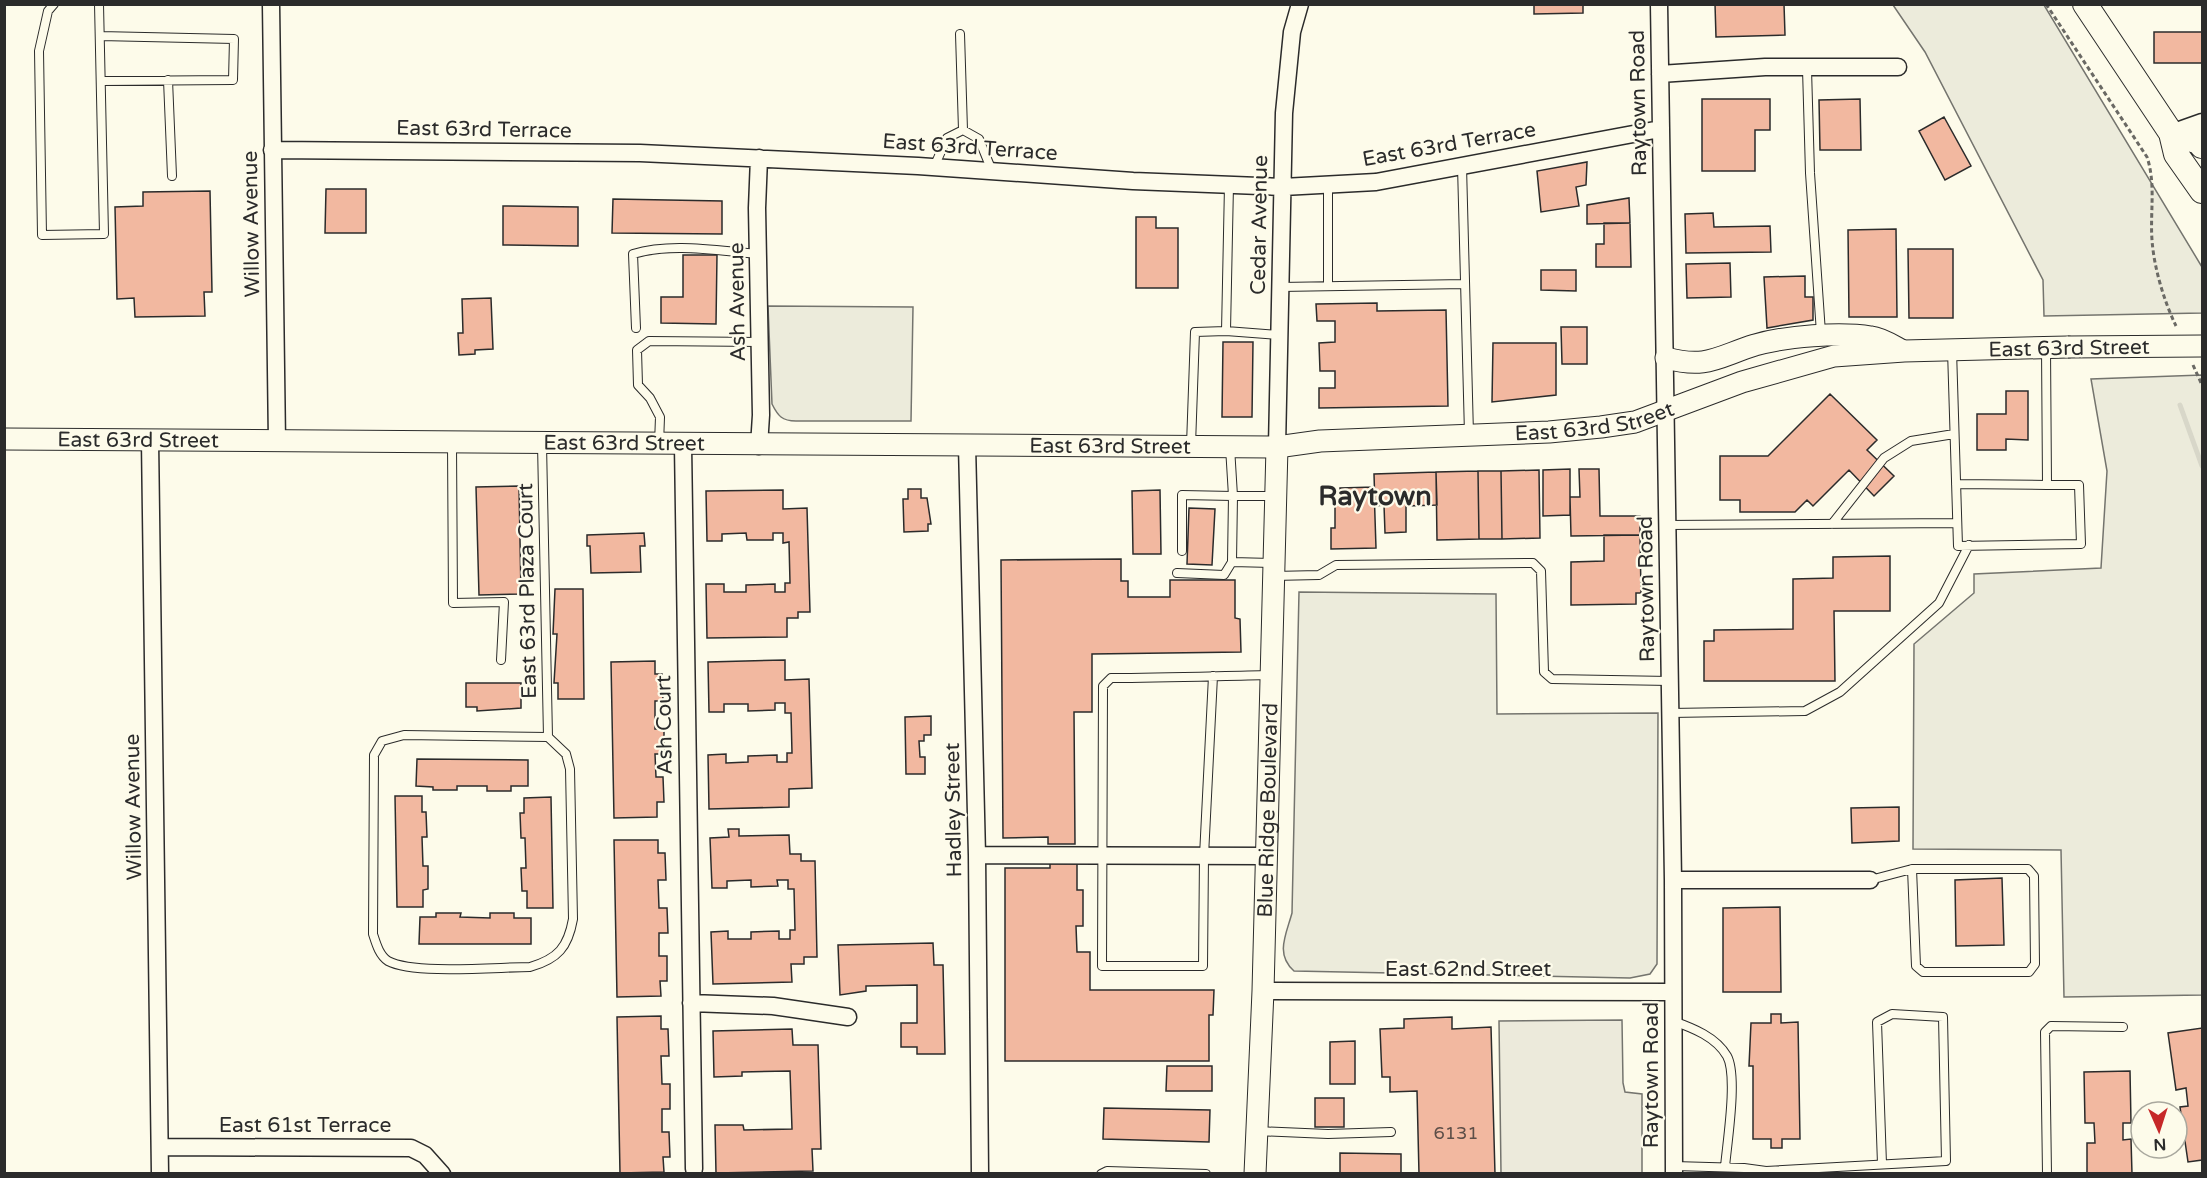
<svg xmlns="http://www.w3.org/2000/svg" width="2207" height="1178" font-family="'Varela Round',sans-serif">
<rect width="100%" height="100%" fill="#fdfbea"/>
<path fill="#ecebdb" stroke="#74746e" stroke-width="1.5" d="M1893 5H2044L2202 267V313L2044 316 2043 280 1925 52Z
M768 306 913 307 911 421H796C782 421 778 416 772 404Z
M2202 375V995L2064 997 2061 850 1913 849 1914 644 1974 593V574L2101 568 2107 471 2091 379Z
M1299 592 1496 594 1497 714 1658 713 1657 964 1650 974 1630 978 1294 971C1275 954 1286 935 1292 913Z"/>
<path fill="#eceadb" stroke="#74746e" stroke-width="1.5" d="M1622 1020 1623 1083 1625 1092 1642 1094V1173H1501L1499 1021Z"/>
<g fill="none" stroke-linecap="round" stroke-linejoin="round">
<path stroke="#d8d7c9" stroke-width="5" d="M2180 405 2202 466"/>
</g>
<path fill="#f2b8a0" stroke="#2b2b2b" stroke-width="1.5" d="M1534 4H1583V13L1534 14Z
M1715 4H1784L1785 35 1716 37Z
M2154 32H2202V63H2154Z
M1702 99H1770V130H1755V171H1702Z
M1860 99 1861 150H1820L1819 100Z
M1944 117 1971 166 1945 180 1919 131Z
M1587 162 1586 185 1576 187 1579 206 1541 212 1537 171Z
M326 189H366V233H325Z
M210 191 212 292H204L205 316 135 317 134 298 117 299 115 207 143 206V192Z
M1629 198 1630 223 1587 224V205Z
M613 199 722 201V234L612 233Z
M503 206 578 207V246L503 245Z
M1713 213 1714 227 1770 226 1771 252 1686 253 1685 214Z
M1136 217H1156V228H1178V288H1136Z
M1604 223H1630L1631 267H1596V244H1604Z
M1896 229 1897 317H1849L1848 230Z
M1908 249H1953V318H1909Z
M683 255H717L716 324 661 323V297H683Z
M1730 263 1731 297 1687 298 1686 264Z
M1541 270H1576V291L1541 290Z
M1805 276V297H1813V320L1767 328 1764 277Z
M491 298 493 349 475 350V354L459 355 458 333H463L462 299Z
M1377 303V311L1446 310 1448 406 1319 408V388H1335V371H1320L1319 343 1335 342V321H1317L1316 304Z
M1561 327H1587V364H1562Z
M1223 342H1253L1252 417H1222Z
M1493 343H1556V395L1492 402Z
M2006 391H2028V440L2006 439V450H1977V414H2006Z
M1830 394 1877 440 1867 450 1894 476 1874 496 1849 470 1813 506 1807 500 1795 512H1740V500H1720V456H1768Z
M1570 469V515L1543 516V470Z
M1579 469H1599L1600 516H1640V535L1571 536 1570 497H1580Z
M1539 470 1540 538 1502 539 1501 471Z
M1478 471 1479 539 1437 540 1436 472Z
M1478 471H1501L1502 539H1479Z
M1436 472 1437 505 1406 506V532L1385 533 1384 505 1375 506 1374 474Z
M519 486 521 594 479 595 476 487Z
M1374 487 1376 548 1331 549V528H1335V503H1340V488Z
M908 489H921V498H927L931 524H928V531L904 532 903 499H908Z
M783 490V509L807 508 810 612H798V618H787V637L707 638 706 584H724V592H746V585L775 584V592H785V583H790L789 542 783 543V533H773V540H747L746 533 722 534V541H707L706 491Z
M1160 490 1161 554H1133L1132 491Z
M1189 508 1215 509 1212 565 1187 564Z
M644 533 645 546H640L641 572 591 573 590 546H587V535Z
M1604 535H1640L1641 593H1636V604L1571 605V562L1604 561Z
M1890 556V611H1834L1835 681H1704V641H1714V630L1793 629V579L1833 578V557Z
M1121 559V581H1128V597H1170V580H1235V618L1240 619 1241 652 1092 654V712H1074L1075 844H1048V837L1003 838 1001 560Z
M555 589H583L584 699H558V683H554L557 634H553Z
M785 660V680L809 679 812 788 789 789V807L709 809 708 755 726 754V763L748 762V756L777 755V762H787V753H792L791 713H785V703H775V710L748 711V704H724V712H709L708 662Z
M655 661V674H662L663 701H655V729H664V754H655L656 777H663L664 802H657V817L614 818 611 662Z
M466 683H521V708L477 711V707H466Z
M931 716V735H924V741H919L920 757H925V774H906L905 717Z
M417 759 528 760V786H511V791H487V786H457V790H433V787L416 786Z
M395 796H422V812H426L427 837H422L423 866H428V889L423 890V907H397Z
M551 797 553 908H527V891H522L521 868H526L525 838H521L520 813H524V798Z
M1899 807V841L1852 843 1851 808Z
M728 829H739V836L789 835 790 854H801V861H815L817 957H804V964H791L792 982 713 984 711 932 728 931V939H751V932L779 931V939H790V930H795L794 889H788V880H777L778 886 751 887V880L727 881V888H712L710 838 729 837Z
M614 840H658V853H665L666 880H658L659 908H667L668 933H659V956H667V981H660L661 996 617 997Z
M1050 862H1077V890H1083V926H1076L1077 952H1090V990H1214L1213 1015H1209V1061H1005V868H1050Z
M2002 878 2004 945 1956 946 1955 880Z
M1780 907 1781 992H1723V908Z
M436 913H461L460 917 490 918V913H514V918H531V944H419L420 917H436Z
M933 943 934 965H943L945 1054H917V1047H901V1023H917V985L866 986V991L840 995 838 945Z
M1771 1014H1781V1023L1798 1022 1800 1139H1782V1148H1771V1139H1753V1066H1749L1751 1023H1771Z
M661 1016V1029H668L669 1056H661L662 1084H670V1109H662V1132H669L670 1157H663L664 1172 620 1173 617 1017Z
M1452 1017V1029L1491 1027 1495 1174H1419L1417 1091 1390 1092V1077H1382L1380 1029 1404 1028V1019Z
M2202 1028V1160L2188 1162 2180 1107 2188 1106 2186 1088 2176 1090 2168 1033Z
M792 1029 793 1045H818L821 1149H812L813 1171 716 1173 715 1125H743L744 1130 792 1129 790 1071 742 1072V1076L714 1077 713 1031Z
M1355 1041V1084H1330V1042Z
M1167 1066H1212V1091H1166Z
M2130 1071 2131 1123H2123V1140L2131 1139 2132 1174H2087V1143H2095L2094 1123H2085L2084 1072Z
M1315 1098H1344V1127H1315Z
M1104 1108 1210 1110 1209 1142 1103 1139Z
M1340 1153 1401 1154V1174H1340Z"/>
<g fill="none" stroke-linecap="round" stroke-linejoin="round">
<defs>
<path id="service" d="M54 4 48 11 39 51 42 235 104 234 99 4
M960 34 963 130
M100 36 234 39 233 80 101 81
M1807 69 1810 173 1821 333
M168 80 172 176
M1462 166 1469 434
M934 167 947 138 963 130 979 139 992 171
M1328 186V286
M1280 287 1465 284
M636 328 633 254C672 242 718 251 758 254
M1226 331 1279 335
M1952 350 1958 546 2081 544 2079 485H2047L2046 348
M452 444 453 603 504 602 501 660
M542 444 548 737 566 754 570 769 573 919C568 947 558 959 530 967 498 967 414 975 388 961 379 955 376 943 373 934L374 755 382 741 404 735 548 737
M659 444 660 417 650 398 638 385 637 350 649 341 760 342
M1191 445 1195 332 1226 331 1229 185
M1956 484 2047 485
M1832 524 1884 458 1911 441 1954 434
M1667 525 1957 523
M1182 551V495L1233 496 1230 447
M1274 563 1232 562 1233 496H1274
M1177 573 1224 575 1232 562
M1273 576 1319 575 1336 565 1533 563 1541 571 1544 672 1552 679 1670 681
M1213 676 1204 856 1203 966H1102L1103 686 1111 678C1164 678 1217 676 1270 675
M1670 713 1805 711 1840 692 1939 603 1969 545
M1870 880 1912 869H2028L2034 876 2035 964 2029 972H1923L1916 966 1912 869
M1673 1021C1693 1028 1716 1037 1727 1056 1738 1076 1727 1143 1725 1167
M1257 1131 1328 1134 1391 1132
M1674 1166 1744 1168 1766 1171 1946 1161 1943 1017 1892 1014 1877 1022 1882 1164
M1101 1174 1107 1171 1206 1174
M2047 1174 2045 1032 2051 1026 2123 1027"/>
<path id="minor" d="M271 4 277 442
M1659 4 1673 880 1674 1174
M1660 74 1765 67H1898
M2171 133 2202 122
M272 150 640 153 918 166 1133 181 1283 187 1376 182 1660 129
M150 440 160 1174
M683 445 694 1169
M967 445 977 855 980 1174
M759 446 761 415 757 208 759 158
M1277 447 1284 113 1292 32 1300 4
M977 855 1266 856
M1673 880H1870
M1263 991 1673 992
M691 1003 773 1006 848 1017
M160 1147 411 1148 425 1155 442 1174"/>
<g id="tertiary">
<path d="M1666 358C1707 369 1717 357 1755 345 1786 336 1840 332 1871 337 1881 338 1892 345 1901 350"/>
<path id="s1" d="M4 439 1277 447 1320 441 1549 432 1601 427 1635 422 1742 382 1834 356 1904 351 2068 347"/>
<path id="s2" d="M1255 1174 1263 991 1277 447"/>
</g>
<path id="secondary" d="M2085 4 2171 133 2176 154 2202 191
M2171 133 2199 142 2202 146"/>
</defs>
<use href="#service" stroke="#2b2b2b" stroke-width="10"/>
<use href="#minor" stroke="#2b2b2b" stroke-width="19"/>
<use href="#tertiary" stroke="#2b2b2b" stroke-width="23"/>
<use href="#secondary" stroke="#2b2b2b" stroke-width="26"/>
<path stroke="#6a6964" stroke-width="3" stroke-dasharray="4.5 3" stroke-linecap="butt" d="M2046 4 2147 157C2156 184 2150 212 2152 240 2154 268 2164 301 2176 326
M2193 365 2202 385"/>
<use href="#service" stroke="#fdfbea" stroke-width="8"/>
<use href="#minor" stroke="#fdfbea" stroke-width="16"/>
<use href="#tertiary" stroke="#fdfbea" stroke-width="21"/>
<use href="#secondary" stroke="#fdfbea" stroke-width="24"/>
<defs>
<path id="tertiary-bridge" d="M2068 347 2202 346"/>
</defs>
<use href="#tertiary-bridge" stroke="#2b2b2b" stroke-width="23" stroke-linecap="butt"/>
<use href="#tertiary-bridge" stroke="#fdfbea" stroke-width="21"/>
</g>
<g text-anchor="middle" stroke-width="4.5" stroke-linejoin="round" paint-order="stroke">
<g font-size="18" fill="#5d4e48">
<text x="1456" y="1139">6131</text>
</g>
<g font-size="21" fill="#2b2b2b" stroke="#fdfbea">
<text transform="translate(1638 103) rotate(-91)" y="7">Raytown Road</text>
<text transform="translate(484 129) rotate(1)" y="7">East 63rd Terrace</text>
<text transform="translate(1449 144) rotate(-10)" y="7">East 63rd Terrace</text>
<text transform="translate(970 147) rotate(4)" y="7">East 63rd Terrace</text>
<text transform="translate(251 224) rotate(-91)" y="7">Willow Avenue</text>
<text transform="translate(1259 225) rotate(-89)" y="7">Cedar Avenue</text>
<text transform="translate(737 302) rotate(-91)" y="7">Ash Avenue</text>
<text transform="translate(2069 348) rotate(-1)" y="7">East 63rd Street</text>
<text dy="7" stroke="none"><textPath href="#s1" startOffset="1592">East 63rd Street</textPath></text>
<text dy="7" stroke="none"><textPath href="#s1" startOffset="134">East 63rd Street</textPath></text>
<text dy="7" stroke="none"><textPath href="#s1" startOffset="620">East 63rd Street</textPath></text>
<text dy="7" stroke="none"><textPath href="#s1" startOffset="1106">East 63rd Street</textPath></text>
<text transform="translate(1646 589) rotate(-91)" y="7">Raytown Road</text>
<text transform="translate(527 591) rotate(-91)" y="7">East 63rd Plaza Court</text>
<text transform="translate(664 725) rotate(-91)" y="7">Ash Court</text>
<text transform="translate(133 807) rotate(-91)" y="7">Willow Avenue</text>
<text transform="translate(953 810) rotate(-91)" y="7">Hadley Street</text>
<text dy="7" stroke="none"><textPath href="#s2" startOffset="364">Blue Ridge Boulevard</textPath></text>
<text x="1468" y="976">East 62nd Street</text>
<text transform="translate(1651 1075) rotate(-90)" y="7">Raytown Road</text>
<text x="305" y="1132">East 61st Terrace</text>
</g>
<g font-size="27" font-weight="bold" fill="#2b2b2b" stroke="#fdfbea">
<text x="1375" y="505">Raytown</text>
</g>
</g>
<rect width="2207" height="1178" fill="none" stroke="#2b2b2b" stroke-width="12"/>
<g transform="translate(2159 1130) rotate(177)"><circle r="28" fill="#fdfbea" stroke="#a9a89e" stroke-width="1.5"/>
<path d="M0-4.5L10 22L0 15L-10 22Z" fill="#c62828"/>
<text y="-9" font-size="16" font-weight="bold" text-anchor="middle" fill="#2b2b2b">N</text>
</g>
</svg>
